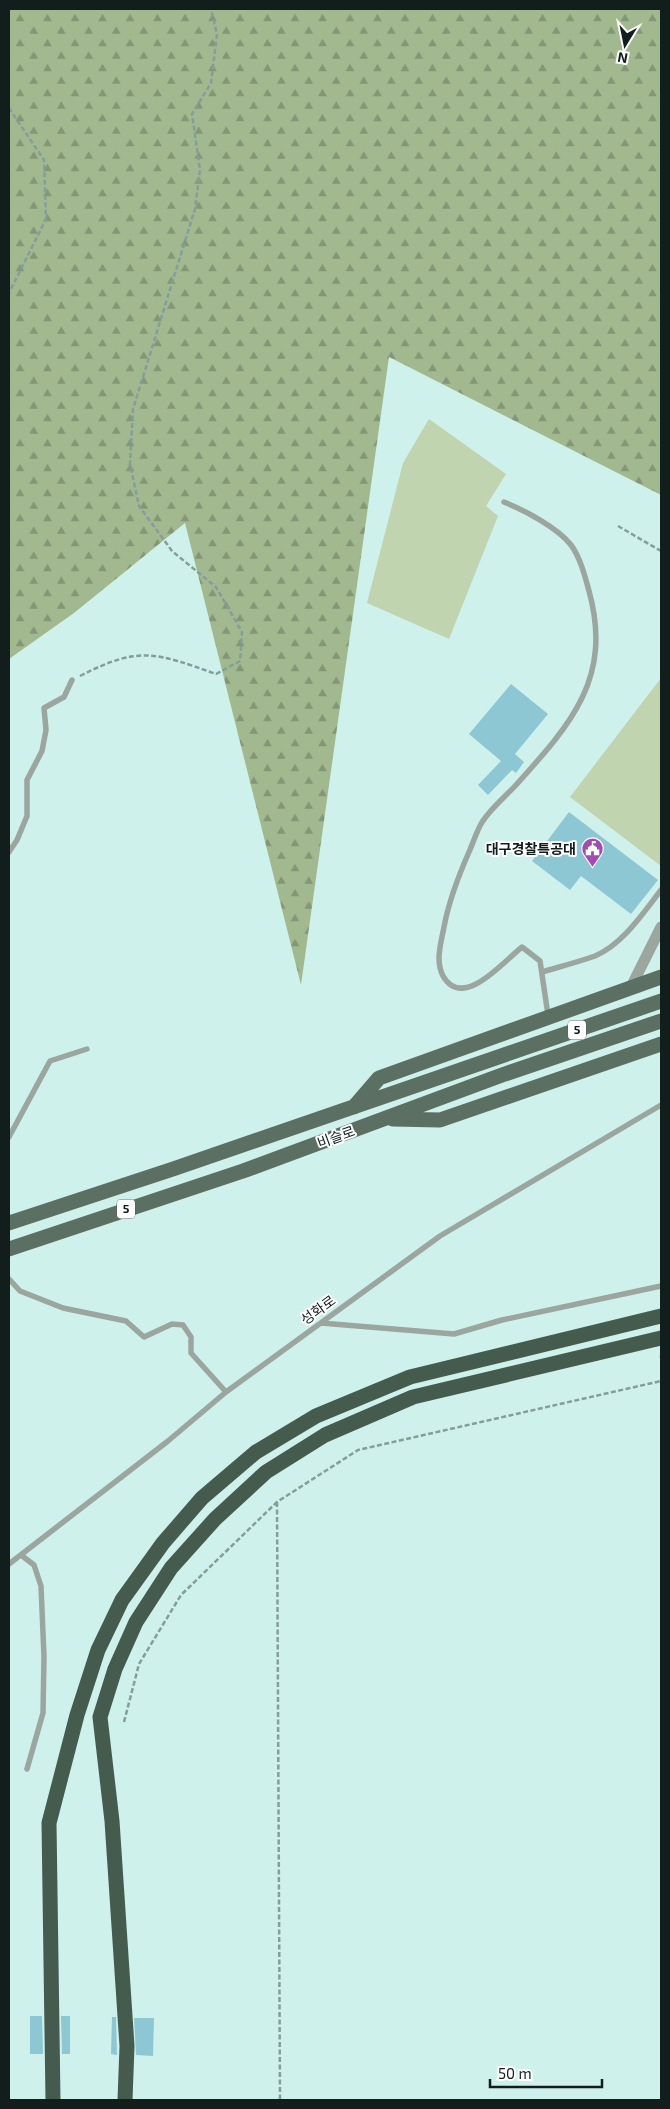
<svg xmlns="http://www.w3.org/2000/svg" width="670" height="2109" font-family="'Exo 2','Noto Sans KR',sans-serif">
<defs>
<pattern id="forest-firs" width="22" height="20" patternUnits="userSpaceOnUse" patternTransform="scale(1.25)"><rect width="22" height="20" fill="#a2b990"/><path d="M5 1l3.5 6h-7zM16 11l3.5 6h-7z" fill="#839675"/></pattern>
</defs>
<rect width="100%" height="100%" fill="#cff1ec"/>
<path fill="url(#forest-firs)" d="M9 9H661V495L389 357 301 985 185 523 74 613 9 659Z"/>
<path fill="#bfd4af" d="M429 419 506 474 486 506 498 516 449 639 367 603 403 463Z
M661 678V866L570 797Z"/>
<path fill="#8dc7d4" d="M511 684 548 714 515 754 524 762 516 773 512 770 488 795 478 785 501 761 469 734Z
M569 812 658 880 631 914 581 876 570 890 532 861Z
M30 2016H42L43 2054H30Z
M61 2016H70V2054H62Z
M112 2017H116L117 2055 111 2054Z
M134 2018H154L153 2056 136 2055Z"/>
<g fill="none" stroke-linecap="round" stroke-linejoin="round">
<path stroke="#849e9a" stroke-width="2.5" stroke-dasharray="5 2.5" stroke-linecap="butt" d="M9 108 44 160 46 219 9 293
M618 526 661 551
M80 676C140 645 156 653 216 674L240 661 242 632 216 587 172 551 139 506 130 464 133 409 195 209 200 170 192 114 211 83 217 34 211 9
M661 1355V1358
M277 1502 280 2100
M124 1722 139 1664 181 1595 277 1502 358 1450 661 1381"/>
<path stroke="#9ba69f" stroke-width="5.5" d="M504 502C524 510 558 528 571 545 580 557 585 576 589 591 613 678 571 724 516 785 505 797 489 810 481 824 476 833 473 843 469 852 458 877 449 900 444 927 441 943 435 961 443 976 463 1011 504 961 522 947L540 961 548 1015
M9 852 17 840 27 816V780L42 751 46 730 44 708 64 697 72 680
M542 972C559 967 578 962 595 956 623 944 643 913 661 890
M9 1137 50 1061 87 1049
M9 1279 20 1291 63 1308 126 1321 144 1337 172 1324 183 1325 191 1337V1353L226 1392
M321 1323 454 1334 502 1320 661 1286
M21 1555 34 1565 41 1586 44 1657 43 1713 27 1769
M9 1564 168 1441 226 1392 440 1236 661 1105"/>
<path stroke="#9ba69f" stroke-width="11" d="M631 987 661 927"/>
<path stroke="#5b6f63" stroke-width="15" d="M354 1107 379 1078 661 977
M393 1119 440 1120 661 1044
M9 1223 173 1169 661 1001
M9 1249 243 1171 502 1075 661 1021"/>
<path stroke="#445b4d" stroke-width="15" d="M53 2100 49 1823 77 1715 98 1650 122 1600 163 1543 202 1498 256 1452 316 1416 410 1377 661 1316
M125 2100 127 2046 112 1821 100 1717 115 1669 136 1622 171 1568 215 1519 266 1472 325 1435 413 1397 661 1338"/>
</g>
<defs>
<symbol id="civic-pin" viewBox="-11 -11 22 30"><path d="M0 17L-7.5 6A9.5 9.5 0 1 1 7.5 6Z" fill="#a44ab6" stroke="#fff"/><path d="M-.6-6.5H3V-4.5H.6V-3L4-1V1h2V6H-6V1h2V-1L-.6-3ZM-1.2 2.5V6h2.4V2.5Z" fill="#fff"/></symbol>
</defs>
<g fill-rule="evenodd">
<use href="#civic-pin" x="580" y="836" width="25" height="34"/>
</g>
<g text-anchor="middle" stroke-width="4" stroke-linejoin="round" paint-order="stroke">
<g fill="#fff" stroke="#586260" stroke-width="1">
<rect x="568" y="1020.5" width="18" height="19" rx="4"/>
<rect x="117" y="1199.5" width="18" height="19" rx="4"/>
</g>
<g font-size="12" font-weight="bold" fill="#111e1c">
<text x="577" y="1034">5</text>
<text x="126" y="1213">5</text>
</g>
<g font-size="14" font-weight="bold" fill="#111e1c" stroke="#fff" text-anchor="end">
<text x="576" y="854">대구경찰특공대</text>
</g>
<g font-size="14" fill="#111e1c" stroke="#fff">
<text transform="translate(336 1137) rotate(-20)" y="5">비슬로</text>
<text transform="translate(318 1310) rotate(-36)" y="5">성화로</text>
</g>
</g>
<rect width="670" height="2109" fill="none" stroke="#111e1c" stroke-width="20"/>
<g transform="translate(625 45) rotate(190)" stroke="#ffffff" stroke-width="4" paint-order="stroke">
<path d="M0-4L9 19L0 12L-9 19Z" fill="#111e1c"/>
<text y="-8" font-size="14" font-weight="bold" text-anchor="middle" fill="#111e1c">N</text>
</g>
<path d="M490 2079v8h112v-8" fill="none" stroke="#111e1c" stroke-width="2.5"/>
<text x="498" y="2079" font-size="15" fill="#111e1c" stroke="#ffffff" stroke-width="4" paint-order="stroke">50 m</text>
</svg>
